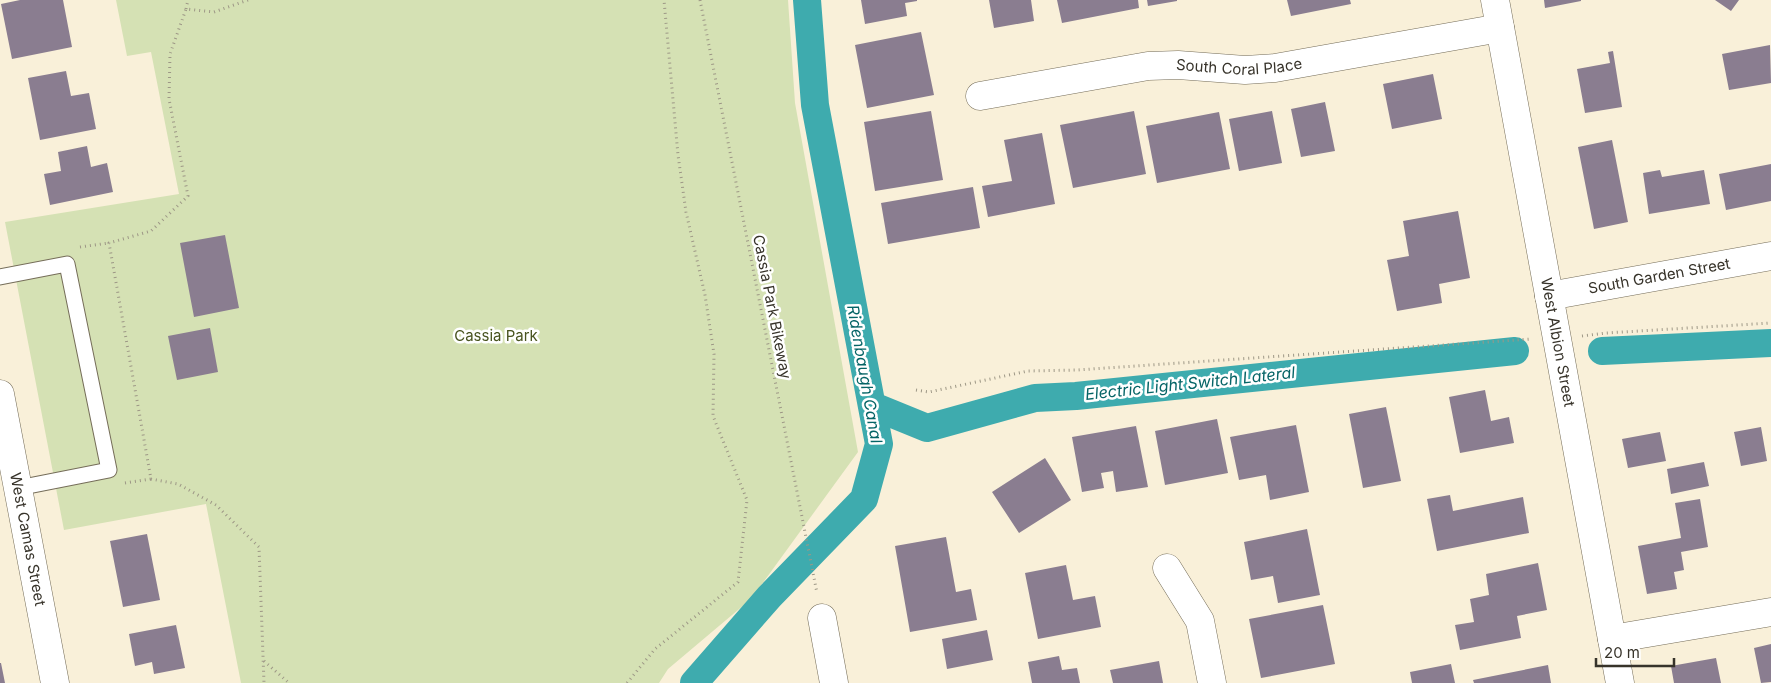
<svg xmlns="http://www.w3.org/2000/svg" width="1771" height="683" font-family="Inter,sans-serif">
<rect width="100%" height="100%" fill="#f9f0d9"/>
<path fill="#d5e1b4" d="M116 0H788L795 103 858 452 751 599 668 669 659 683H241L206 504 64 530 5 222 179 194 151 52 127 56Z"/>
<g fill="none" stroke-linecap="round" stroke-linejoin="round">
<path stroke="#3eabae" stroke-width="28" d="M1602 351 1771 343
M873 406 927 428 1035 398 1076 396 1515 351
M694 683 769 597 864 499 879 444 815 105 807 0"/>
</g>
<path fill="#8a7d90" d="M20 0H63L72 47 12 59 1 4Z
M861 0H917V1L905 3 907 16 865 24Z
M989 0H1031L1034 21 994 28Z
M1057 0H1138L1139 8 1062 23Z
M1147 0H1177V1L1148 6Z
M1287 0H1350L1351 4 1291 16Z
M1544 0H1581V1L1545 8Z
M1715 0H1739L1731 11Z
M921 32 934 95 867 108 855 45Z
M1770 45 1771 83 1729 90 1722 54Z
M1613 51 1622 107 1585 113 1577 69 1610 63 1608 52Z
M66 71 71 96 89 93 96 129 40 140 28 78Z
M1433 74 1442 119 1392 129 1383 84Z
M1325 102 1335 151 1301 157 1291 109Z
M931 111 943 180 875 191 864 122Z
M1134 111 1146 174 1073 188 1060 125Z
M1272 111 1282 163 1239 171 1229 119Z
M1219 112 1230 169 1157 183 1146 126Z
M1042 133 1055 204 988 217 982 186 1012 181 1004 140Z
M1612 140 1628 222 1594 229 1578 147Z
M87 146 91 167 107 163 113 192 50 205 44 174 61 171 58 152Z
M1771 164V201L1726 210 1719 174Z
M1660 170 1662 177 1704 170 1710 204 1649 214 1643 173Z
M973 187 980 228 888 244 881 203Z
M1458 211 1470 278 1439 284 1442 303 1397 311 1387 260 1409 256 1403 221Z
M225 235 239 308 194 317 180 243Z
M210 328 218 372 177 380 168 336Z
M1485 390 1491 421 1509 417 1514 443 1460 453 1449 397Z
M1386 407 1401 481 1363 488 1349 414Z
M1217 419 1228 473 1165 485 1155 431Z
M1296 425 1309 492 1270 500 1266 475 1239 480 1230 437Z
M1136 426 1148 487 1116 492 1113 471 1101 473 1104 488 1082 492 1072 437Z
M1761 427 1767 461 1741 466 1734 432Z
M1660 432 1666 461 1628 468 1622 439Z
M1045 458 1071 500 1019 533 992 492Z
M1704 462 1709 486 1671 494 1667 469Z
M1450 495 1453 511 1523 497 1529 533 1437 551 1427 499Z
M1700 499 1708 547 1681 552 1684 570 1674 572 1677 589 1647 594 1638 546 1681 538 1675 503Z
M1307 529 1320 595 1278 603 1273 576 1251 580 1244 542Z
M147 534 160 600 123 607 110 541Z
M946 537 956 592 971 589 977 620 910 632 895 546Z
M1538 563 1547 610 1517 616 1521 638 1460 650 1455 625 1474 622 1470 599 1489 595 1486 574Z
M1066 565 1073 600 1095 596 1101 627 1038 639 1025 573Z
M1323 605 1335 664 1261 678 1249 619Z
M176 625 185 668 154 674 152 662 135 666 129 634Z
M987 630 993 660 947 669 942 639Z
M1771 644V682L1761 683 1754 648Z
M1059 656 1062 670 1077 668 1080 683H1032L1028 662Z
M1716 658 1721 683H1674L1671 666Z
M1159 661 1163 683H1113L1110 670Z
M0 663H1L5 683H0Z
M1451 664 1455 683H1412L1410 672Z
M1548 665 1551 683H1474L1473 680Z"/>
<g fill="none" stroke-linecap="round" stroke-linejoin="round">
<defs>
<path id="lane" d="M0 277 67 264 109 470 18 488"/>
<g id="street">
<path id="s1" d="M1495 0 1620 683"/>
<path id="s2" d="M980 96 1148 66 1178 65 1245 70 1275 68 1500 28"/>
<path id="s3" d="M1549 296 1771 256"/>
<path id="s4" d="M0 394 55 683"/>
<path d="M1167 568 1200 621 1212 683"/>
<path d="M822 618 834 683"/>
<path d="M1612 639 1771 612"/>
</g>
</defs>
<use href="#lane" stroke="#756d59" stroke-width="17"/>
<use href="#street" stroke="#756d59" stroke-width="29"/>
<path stroke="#9d9786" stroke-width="3" stroke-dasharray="1 4" stroke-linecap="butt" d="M248 0 214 12 186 9 170 54 169 99 188 196 151 231 109 243 151 479 178 484 216 505 259 547 264 683
M700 0 817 593
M186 9 188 0
M80 247 109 243
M1582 336 1606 333 1771 323
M916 390 929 392 1028 371 1077 370 1531 339
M125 483 151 479
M264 661 289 683
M627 683 655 649 738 582 747 500 713 416 714 354 705 295 686 212 678 155 664 0"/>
<use href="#lane" stroke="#fff" stroke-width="15"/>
<use href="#street" stroke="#fff" stroke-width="28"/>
</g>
<g text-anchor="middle" stroke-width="5" stroke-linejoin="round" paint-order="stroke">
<g font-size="15" fill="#37332a" stroke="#fff">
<text dy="5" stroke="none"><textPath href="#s2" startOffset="262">South Coral Place</textPath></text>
<text dy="5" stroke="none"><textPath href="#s3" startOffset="112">South Garden Street</textPath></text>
<text transform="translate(772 307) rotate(79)" y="5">Cassia Park Bikeway</text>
<text dy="5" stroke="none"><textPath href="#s1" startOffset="348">West Albion Street</textPath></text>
<text dy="5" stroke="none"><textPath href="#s4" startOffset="148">West Camas Street</textPath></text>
</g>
<g font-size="15" fill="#48531f" stroke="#fff">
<text x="496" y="341">Cassia Park</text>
</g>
<g font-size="16" font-style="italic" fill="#056466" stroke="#fff">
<text transform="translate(865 374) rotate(80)" y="6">Ridenbaugh Canal</text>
<text transform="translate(1190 383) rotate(-6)" y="6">Electric Light Switch Lateral</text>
</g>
</g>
<path d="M1596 658v8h78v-8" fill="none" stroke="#37332a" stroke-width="2.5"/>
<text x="1604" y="658" font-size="15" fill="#37332a" stroke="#ffffff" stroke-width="4" paint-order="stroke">20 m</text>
</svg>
